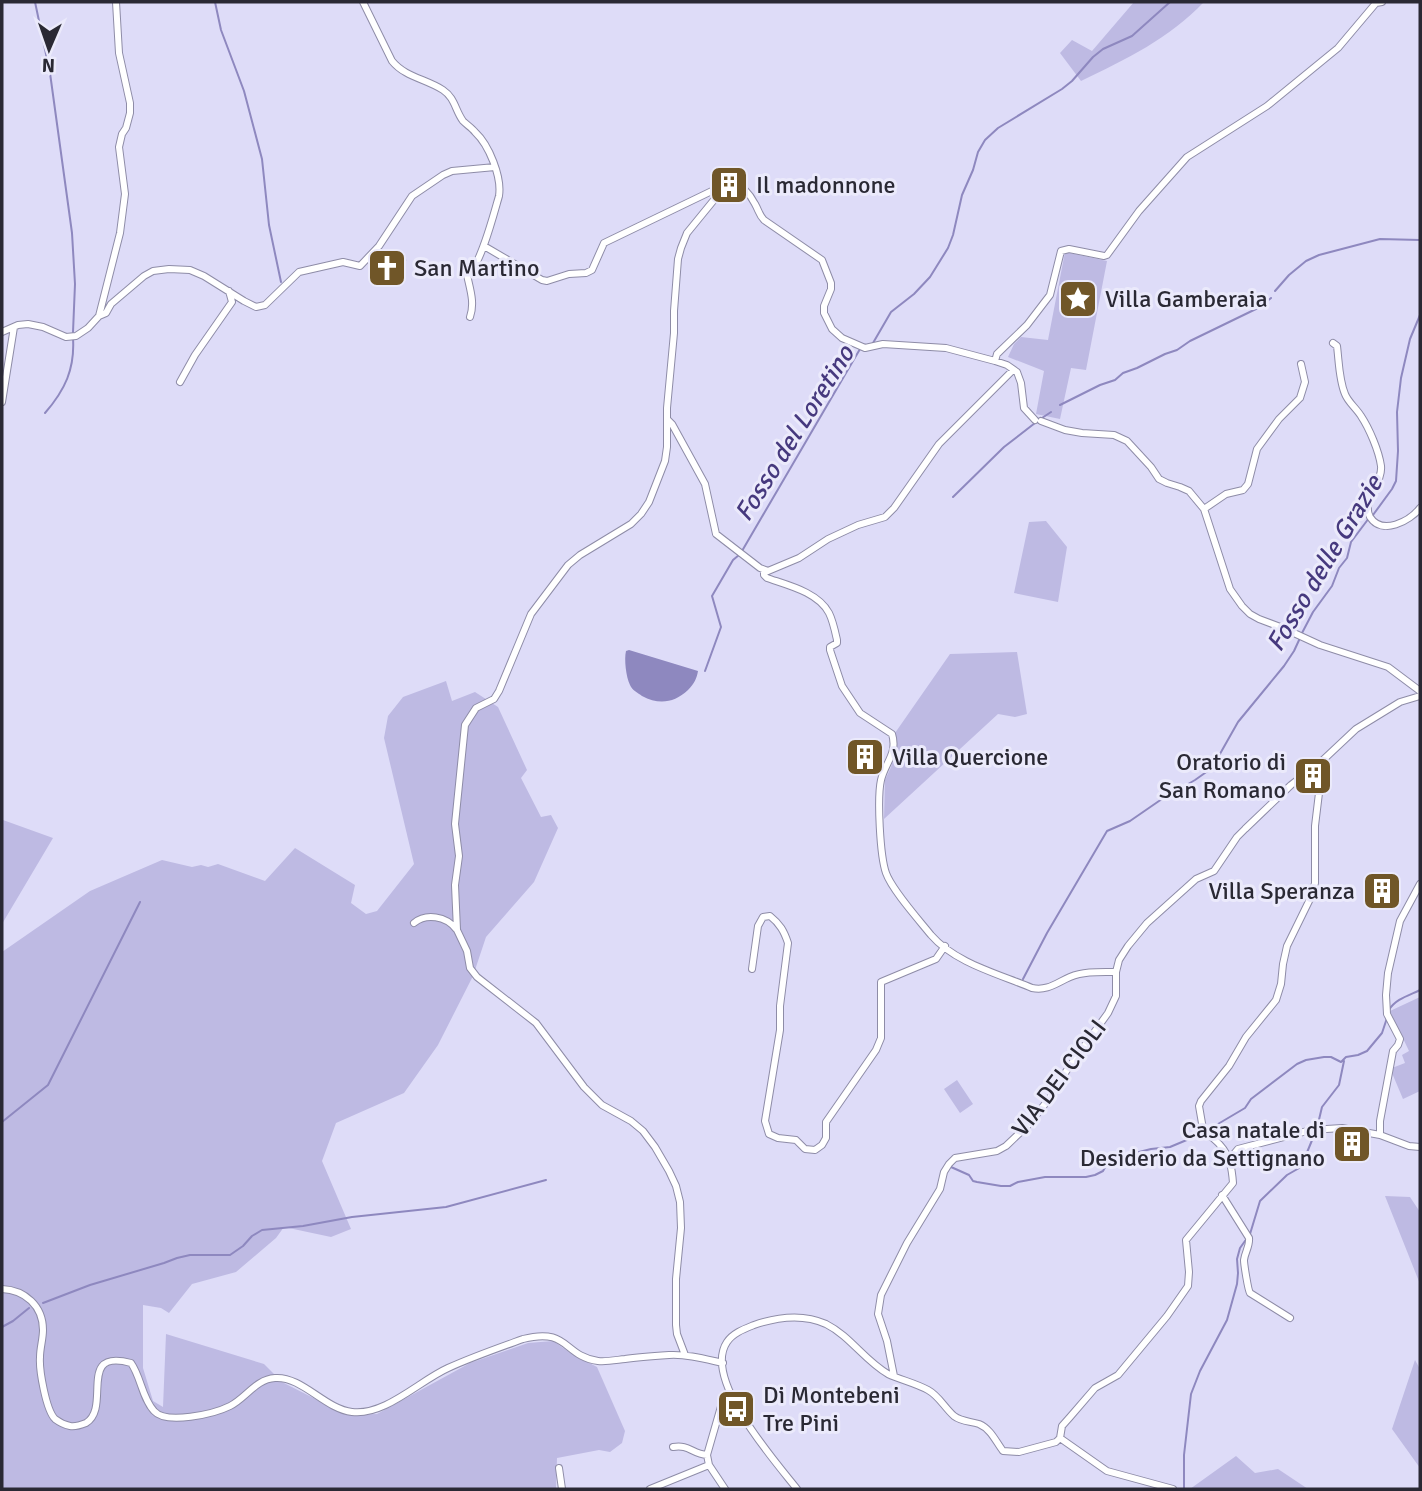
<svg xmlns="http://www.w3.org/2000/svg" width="1422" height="1491" font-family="Signika,sans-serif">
<rect width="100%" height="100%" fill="#dedcf8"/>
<path fill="#bebae3" d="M1134 2H1204C1170 38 1125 60 1081 81L1060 53 1072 40 1092 51Z
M1065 252 1107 261 1086 370 1071 368 1060 419 1036 414 1044 371 1008 357 1014 344 1021 337 1048 340Z
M1046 521 1067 547 1058 602 1014 593 1029 522Z
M1017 652 1027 714 1015 717 998 714 884 819 885 780 891 767 897 747 895 733 950 654Z
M446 681 452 701 475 692 498 707 527 770 521 778 541 817 551 815 558 828 534 882 486 937 473 976 438 1045 404 1093 336 1123 322 1161 351 1229 331 1237 284 1227 276 1238 236 1272 192 1284 169 1313 161 1308 143 1305V1368L153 1401 163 1407 166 1334 264 1364 282 1382 347 1415 377 1414 470 1363 528 1343 553 1341 569 1352 597 1367 625 1431 622 1443 610 1452 599 1450 557 1458 556 1489H2V952L90 891 162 860 192 867 201 865 208 867 218 864 265 881 295 848 355 885 351 903 366 914 377 911 414 864 384 738 388 716 403 697Z
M3 820 53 838 2 924V821Z
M1420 997V1091L1403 1099 1392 1073V1068L1405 1063 1402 1055 1409 1051 1390 1011Z
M957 1080 973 1104 960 1113 944 1089Z
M1385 1196 1410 1197 1420 1212V1284Z
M1415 1360 1420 1369V1468L1392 1429Z
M1236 1456 1255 1473 1278 1469 1308 1489H1190Z"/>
<path fill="#8e88bf" d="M629 650 698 671C697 678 694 684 688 690 674 703 659 705 642 696 638 693 632 690 630 685 626 677 624 659 626 651Z"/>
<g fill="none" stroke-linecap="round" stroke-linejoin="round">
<path stroke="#8e88bf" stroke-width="2" d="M35 2 50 73 72 233 75 284 73 332
M215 2 221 30 244 91 262 159 269 225 281 282
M1275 291 1289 275 1306 261 1319 255 1380 239 1420 240
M1265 303 1271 298
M873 343 891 312 914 294 930 277 948 248 953 235 962 195 973 170 978 152 985 140 998 128 1062 89 1072 81 1093 57 1103 49 1132 36 1170 2
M1060 405 1100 385 1115 380 1123 373 1137 368 1165 354 1177 350 1190 341 1258 308
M45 413C65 390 75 369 73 338
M1042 418 1051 412
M953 497 1004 447 1035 423
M1373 515 1392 489 1396 481 1398 451 1397 412 1401 378 1410 339 1420 315
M742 551 860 349H862
M1302 633 1313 612 1332 586 1339 568 1347 558 1351 542 1369 518
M705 671 721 627 712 596 733 560 739 555
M1023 979 1047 933 1107 831 1130 821 1159 801 1195 780 1212 768 1238 722 1284 666 1294 651 1300 638
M1389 1010C1395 999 1410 995 1420 990
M2 1122 48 1085 140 902
M1317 1128 1322 1107 1339 1085 1344 1061
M951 1167 969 1175 973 1181 977 1182 1001 1186H1010L1018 1182 1045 1177H1086L1095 1175 1103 1171 1107 1164 1123 1156 1151 1149 1170 1147 1201 1134 1245 1108 1251 1099 1297 1064 1306 1060 1324 1057H1331L1341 1062 1346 1057 1358 1055 1367 1051 1382 1033 1387 1018
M43 1303 90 1285 164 1263 177 1258 190 1255H230L243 1246 252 1236 262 1230 303 1226 352 1217 446 1207 546 1180
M2 1327 13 1321 29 1308
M1184 1489V1455L1191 1394 1200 1371 1227 1320 1237 1284 1238 1273 1237 1259 1240 1248 1250 1234 1260 1201 1287 1175 1301 1167 1315 1133"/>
<defs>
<path id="minor" d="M363 2 392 61C405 77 426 79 443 90 455 98 455 110 463 121 467 125 472 128 475 132 489 145 502 177 499 196 494 213 480 268 467 275 470 289 475 303 470 317
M484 246 542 280 547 281 569 274 586 273 592 270 604 243 718 188 728 179C739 181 750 194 755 204 759 211 759 215 764 220L822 260 831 283V289L824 306V313L832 329 842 338 865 348 883 344 946 348 995 361 1007 365 1017 372 1021 383 1024 408 1035 420
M397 263 402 260
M99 316 120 233 125 194 119 147 122 134 126 128 130 113V103L119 53 116 2
M2 332 18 325 28 324 43 327 66 337 76 336 88 328 99 316 106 313 111 304 144 276 153 271 169 269 190 270 204 276 244 301 256 307 265 305 299 272 343 262 360 266 379 246 412 196 443 175 452 171 495 167
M1333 343 1337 346C1339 362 1339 380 1345 394 1348 402 1356 408 1361 416 1369 428 1379 451 1381 466 1383 483 1361 502 1370 517 1382 536 1410 521 1420 508
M995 361 997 354 1027 325 1050 295 1061 251 1069 249 1104 256 1107 255 1139 211 1187 157 1267 106 1338 48 1376 3 1382 2
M180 382 195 355 232 302 229 291
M2 402 14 327
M668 420 672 424 705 484 716 534 760 568 768 571 799 558 828 539 858 525 885 517 894 508 939 444 1013 370
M1041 421 1065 430 1082 433 1114 435 1127 441 1151 467 1159 479 1167 483 1180 487 1189 491 1204 509 1230 589 1242 606 1250 614 1259 619 1283 628 1320 645 1388 667 1420 691
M1204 509 1226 494 1243 490 1248 484 1257 449 1279 419 1300 398 1305 382 1301 364
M764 571V575L767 578C787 585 818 592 829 613 833 621 835 631 837 640V643L830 647V650L842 686 860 713 892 734C898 753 885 763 881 780 877 798 880 856 886 873 892 890 919 920 931 935 955 963 999 974 1032 988 1048 991 1056 983 1070 977 1084 971 1100 972 1116 972
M414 923C426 913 446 916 456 929
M752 969 758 926 763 917 770 916C780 924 784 931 788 943L780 1006V1030L765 1121 769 1134 778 1138 796 1140 805 1149 815 1150 822 1145 826 1138V1122L876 1050 881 1038V982L936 959 945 946
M1380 1135V1121L1393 1051 1398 1045 1400 1039 1387 1014 1386 995 1388 973 1400 921 1420 884
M1232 1163 1233 1155 1238 1149 1311 1130 1342 1128 1380 1135 1409 1146 1420 1147
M1222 1195 1249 1238C1250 1246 1245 1252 1244 1260 1244 1264 1248 1290 1250 1293L1290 1318
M2 1289C25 1290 43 1306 43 1330 43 1339 40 1348 40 1357 39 1370 46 1410 55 1419 59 1422 65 1425 70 1426 75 1427 81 1425 86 1423 112 1407 76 1348 131 1363 141 1377 142 1398 154 1411 166 1425 214 1414 230 1406 246 1398 256 1379 275 1378 302 1376 325 1409 352 1412 385 1416 419 1381 448 1368 472 1357 498 1348 523 1339 569 1327 563 1356 598 1361 606 1362 616 1360 625 1359 639 1357 654 1356 669 1355 687 1354 705 1359 723 1363
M685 1355 677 1334 676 1325V1279L681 1228 680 1202 676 1186 669 1171 655 1147 643 1131 631 1121 602 1105 584 1087 536 1023 477 977 470 968 467 951 457 930 455 885 459 856 455 824 465 725 476 708 494 699 499 691 531 614 568 565 580 555 631 524 641 514 649 502 665 461 667 447V408L674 333V311L678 259 681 248 687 233 718 195V188
M894 1376 887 1341 878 1314 881 1295 907 1243 940 1189 944 1172 949 1164 955 1158 997 1151 1006 1146 1028 1125 1049 1099 1067 1070 1108 1013 1116 996V972L1119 960 1128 946 1147 923 1196 879 1214 871 1237 837 1245 829 1291 785 1323 760 1356 729 1400 702 1420 696
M1060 1438 1062 1426 1070 1417 1095 1388 1118 1375 1167 1316 1188 1286 1189 1272 1186 1240 1233 1183C1232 1169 1230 1156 1220 1145 1215 1139 1208 1135 1203 1129L1199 1106 1201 1101 1229 1066 1246 1037 1276 1000 1281 984 1283 964 1287 946 1311 897 1315 883V826L1323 760
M1060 1438 1107 1471 1173 1489
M673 1447C689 1444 692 1454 707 1455
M559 1468 562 1489
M650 1489 709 1465
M725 1489 709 1465 707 1455 722 1403 724 1398 730 1394
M797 1489C775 1461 702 1379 727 1342 733 1333 744 1329 754 1325 777 1317 802 1313 826 1324 850 1336 865 1361 888 1374 901 1380 915 1383 928 1390 939 1396 944 1407 954 1416 962 1422 970 1421 979 1424 991 1429 996 1442 1003 1451L1019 1452 1056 1442 1060 1438"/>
</defs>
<use href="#minor" stroke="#8e8ca7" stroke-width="8"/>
<use href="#minor" stroke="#fff" stroke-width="6"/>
</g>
<defs>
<symbol id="building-square" viewBox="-11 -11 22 22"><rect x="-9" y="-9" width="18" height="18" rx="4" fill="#705628" stroke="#ebeafb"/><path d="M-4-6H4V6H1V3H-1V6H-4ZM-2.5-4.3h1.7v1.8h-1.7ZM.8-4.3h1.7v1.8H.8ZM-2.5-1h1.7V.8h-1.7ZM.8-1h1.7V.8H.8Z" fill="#fff"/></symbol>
<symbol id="church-square" viewBox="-11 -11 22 22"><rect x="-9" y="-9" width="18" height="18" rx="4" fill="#705628" stroke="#ebeafb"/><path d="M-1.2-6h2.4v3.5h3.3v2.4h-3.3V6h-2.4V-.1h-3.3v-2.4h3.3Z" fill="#fff"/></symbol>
<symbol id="sight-square" viewBox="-11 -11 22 22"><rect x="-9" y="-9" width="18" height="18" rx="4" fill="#705628" stroke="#ebeafb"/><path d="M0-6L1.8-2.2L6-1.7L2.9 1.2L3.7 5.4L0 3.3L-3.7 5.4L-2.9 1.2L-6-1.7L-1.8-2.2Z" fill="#fff"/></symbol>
<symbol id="bus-square" viewBox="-11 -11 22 22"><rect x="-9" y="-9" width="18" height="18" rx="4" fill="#705628" stroke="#ebeafb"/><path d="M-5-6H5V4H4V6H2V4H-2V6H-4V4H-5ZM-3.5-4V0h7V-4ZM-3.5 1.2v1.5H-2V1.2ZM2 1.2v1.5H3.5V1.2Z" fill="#fff"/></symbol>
</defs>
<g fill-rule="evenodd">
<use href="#building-square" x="707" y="163" width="44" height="44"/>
<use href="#church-square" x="365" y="246" width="44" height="44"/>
<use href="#sight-square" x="1056" y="277" width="44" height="44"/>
<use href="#building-square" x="843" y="735" width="44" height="44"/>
<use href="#building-square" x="1291" y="754" width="44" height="44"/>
<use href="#building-square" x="1360" y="869" width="44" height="44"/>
<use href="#building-square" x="1330" y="1122" width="44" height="44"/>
<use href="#bus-square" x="714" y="1387" width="44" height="44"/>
</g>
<g text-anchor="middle" stroke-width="6" stroke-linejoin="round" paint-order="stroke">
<g font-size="24" fill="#2a2934" stroke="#ebeafb" text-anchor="start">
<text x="756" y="193">Il madonnone</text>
<text x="414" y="276">San Martino</text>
<text x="1105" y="307">Villa Gamberaia</text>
<text x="892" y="765">Villa Quercione</text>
<text x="1286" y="770" text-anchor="end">Oratorio di<tspan x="1286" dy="28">San Romano</tspan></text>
<text x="1355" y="899" text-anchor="end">Villa Speranza</text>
<text x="1325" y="1138" text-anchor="end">Casa natale di<tspan x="1325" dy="28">Desiderio da Settignano</tspan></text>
<text x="763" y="1403">Di Montebeni<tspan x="763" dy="28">Tre Pini</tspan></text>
</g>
<g font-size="24" fill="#2a2934" stroke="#ebeafb">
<text transform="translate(1059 1078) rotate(-53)" y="8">VIA DEI CIOLI</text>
</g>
<g font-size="26" font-style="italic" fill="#46397e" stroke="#ebeafb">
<text transform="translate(794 433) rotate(-58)" y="9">Fosso del Loretino</text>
<text transform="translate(1324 563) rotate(-59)" y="9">Fosso delle Grazie</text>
</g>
</g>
<rect width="1422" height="1491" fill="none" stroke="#2a2934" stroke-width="7"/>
<g transform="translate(49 49) rotate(182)" stroke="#ebeafb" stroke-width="5" paint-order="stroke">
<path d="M0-5L12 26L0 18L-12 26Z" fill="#2a2934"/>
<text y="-10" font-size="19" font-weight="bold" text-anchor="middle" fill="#2a2934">N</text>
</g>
</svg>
